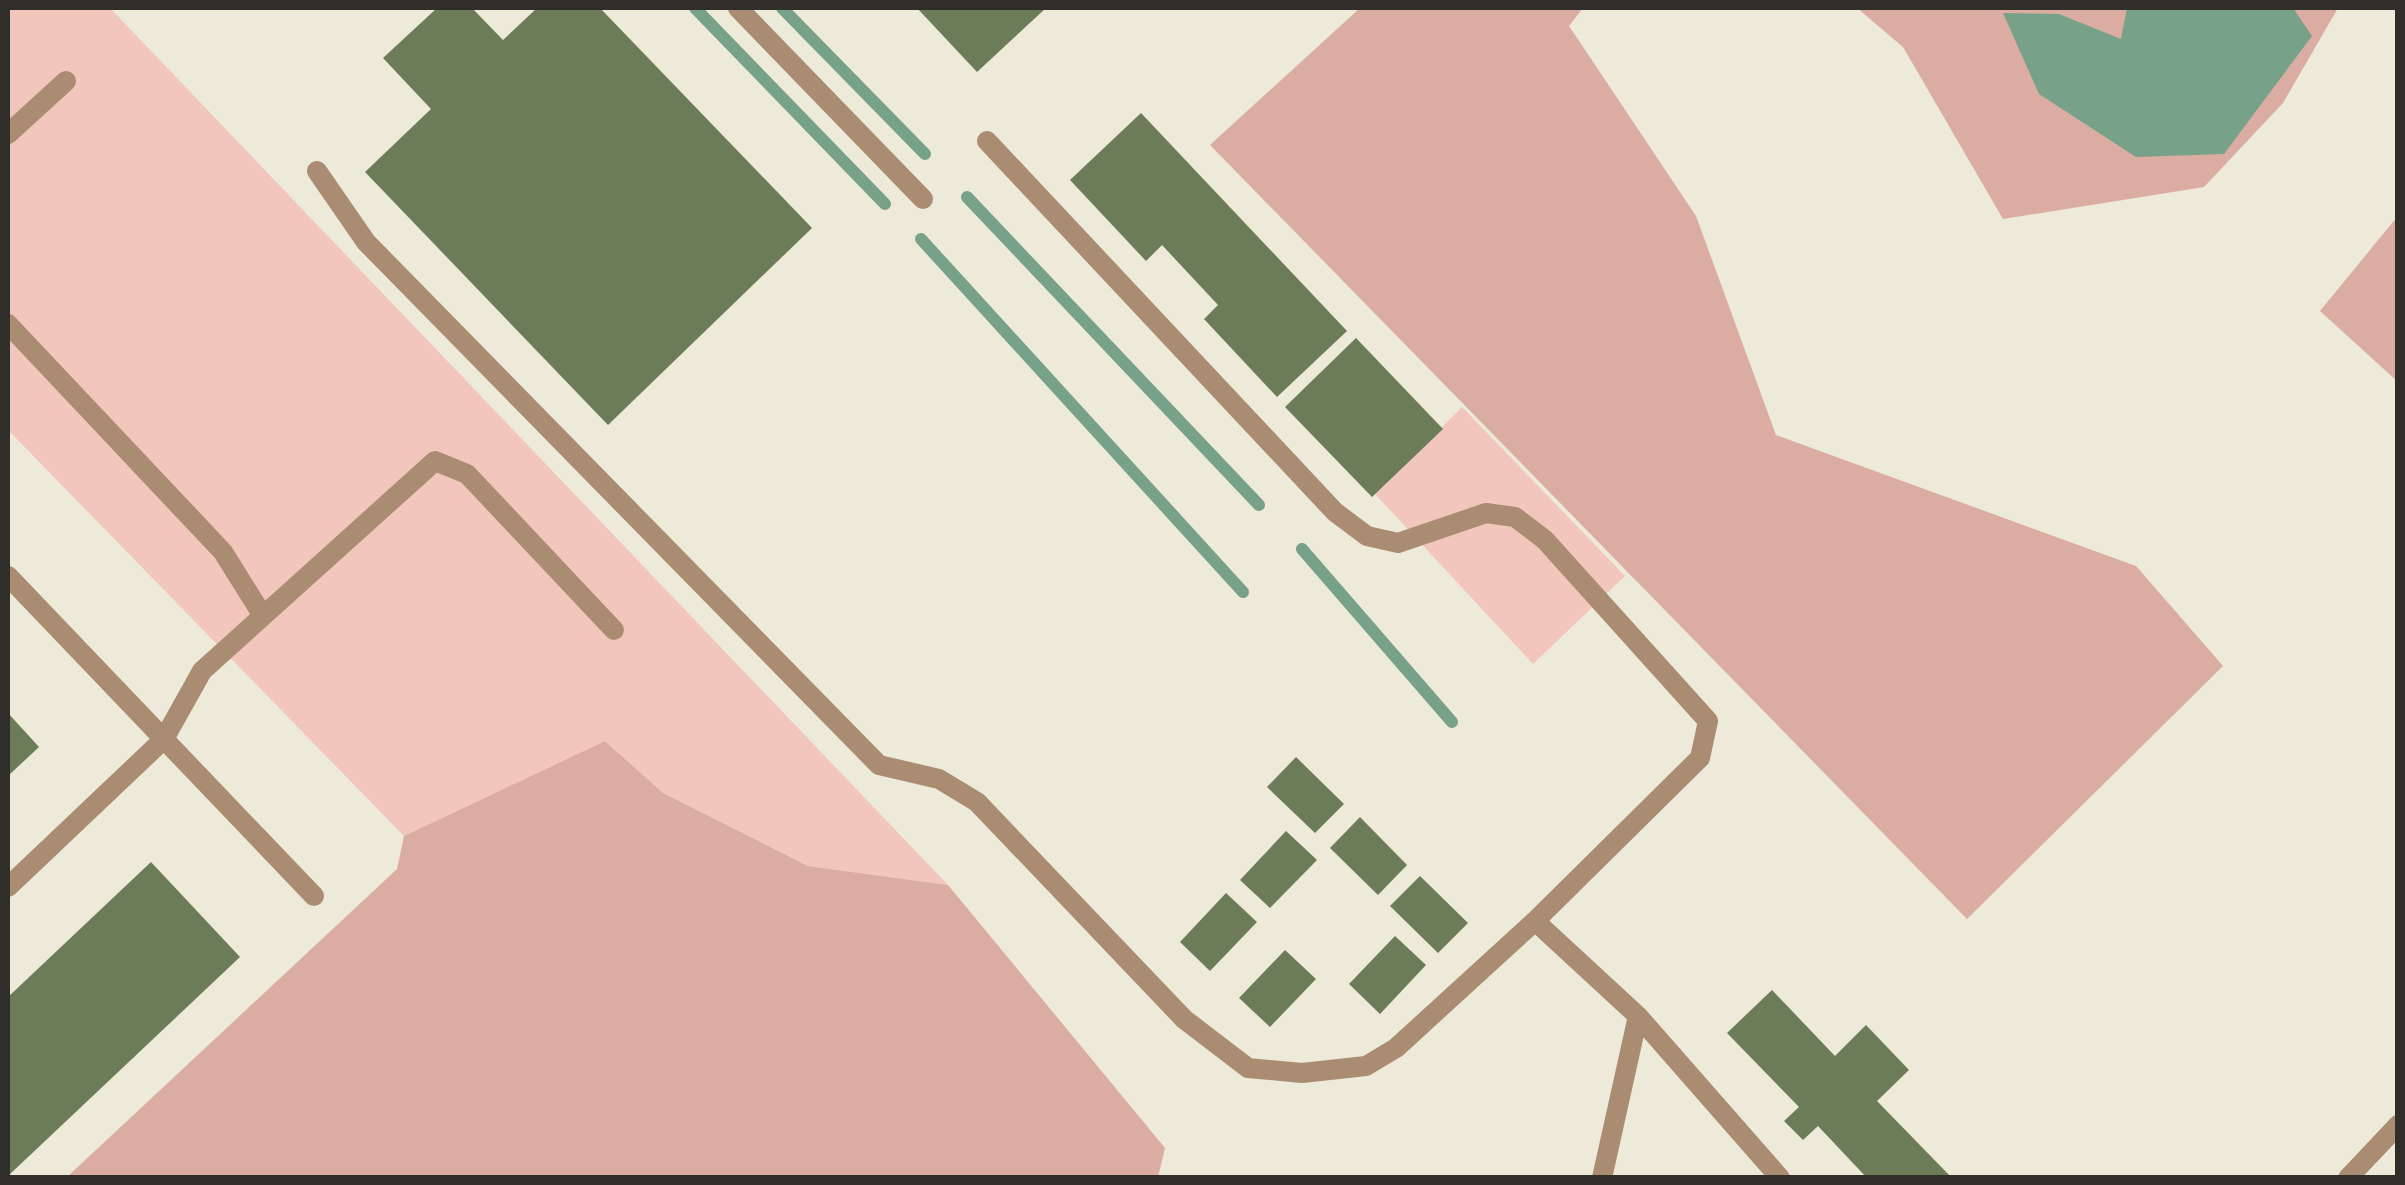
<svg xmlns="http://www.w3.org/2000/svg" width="2405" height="1185" font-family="Barlow,sans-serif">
<rect width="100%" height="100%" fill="#edead9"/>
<path fill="#f2c6bc" d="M8 8H110L948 885 808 866 663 793 605 741 404 836 8 430Z
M1462 407 1625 576 1533 664 1375 494Z"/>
<path fill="#daaca2" d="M1360 8H1583L1569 26 1696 216 1776 435 2136 566 2223 666 1967 919 1210 145Z
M1857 8H2338L2283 103 2204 187 2003 219 1903 47Z
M2397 217V381L2320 311Z
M605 741 663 793 808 866 948 885 1165 1148 1158 1177H67L397 869 404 836Z"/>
<path fill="#78a189" d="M2127 8H2293L2312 36 2224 154 2136 157 2039 94 2003 13 2059 14 2121 39Z"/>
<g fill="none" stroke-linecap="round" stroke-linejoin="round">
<path stroke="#78a189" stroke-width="12" d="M695 8 885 204
M782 8 925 154
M967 197 1259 505
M921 239 1243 592
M1302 549 1452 722"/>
</g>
<path fill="#6c7c59" d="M437 8H472L503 40 537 8H600L812 228 608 425 365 172 431 109 383 58Z
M917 8H1046L977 72Z
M1141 113 1347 331 1277 397 1204 319 1218 305 1162 245 1146 261 1070 180Z
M1356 338 1443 429 1372 497 1285 407Z
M8 713 39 747 8 776Z
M1296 757 1344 804 1315 833 1267 787Z
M1360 817 1407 865 1378 895 1330 848Z
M1286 831 1317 860 1270 908 1240 880Z
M151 862 240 957 8 1176V997Z
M1420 876 1468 923 1438 953 1390 906Z
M1226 893 1257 922 1210 971 1180 942Z
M1395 936 1426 965 1380 1014 1349 984Z
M1285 950 1316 979 1270 1027 1239 998Z
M1772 990 1835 1056 1866 1025 1909 1070 1877 1101 1952 1178H1867L1818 1126 1803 1140 1784 1121 1799 1107 1727 1033Z"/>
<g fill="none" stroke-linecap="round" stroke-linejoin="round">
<path stroke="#a98c71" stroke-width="20" d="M738 8 923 199
M987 141 1335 512 1367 536 1398 543 1486 513 1515 517 1545 540 1708 721 1700 758 1535 921 1638 1016 1780 1178
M317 171 366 242 879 765 939 779 977 802 1184 1019 1248 1068 1302 1073 1366 1066 1396 1048 1535 921
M1602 1178 1638 1016"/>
<path stroke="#a98c71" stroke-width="20" d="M8 134 66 81
M8 324 223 552 263 616
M8 576 314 896
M8 887 164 739 202 671 435 461 467 474 614 630"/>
<path stroke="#a98c71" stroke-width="20" d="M2348 1178 2398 1125"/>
</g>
<rect width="2405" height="1185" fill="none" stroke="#2f2e28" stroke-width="20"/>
</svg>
